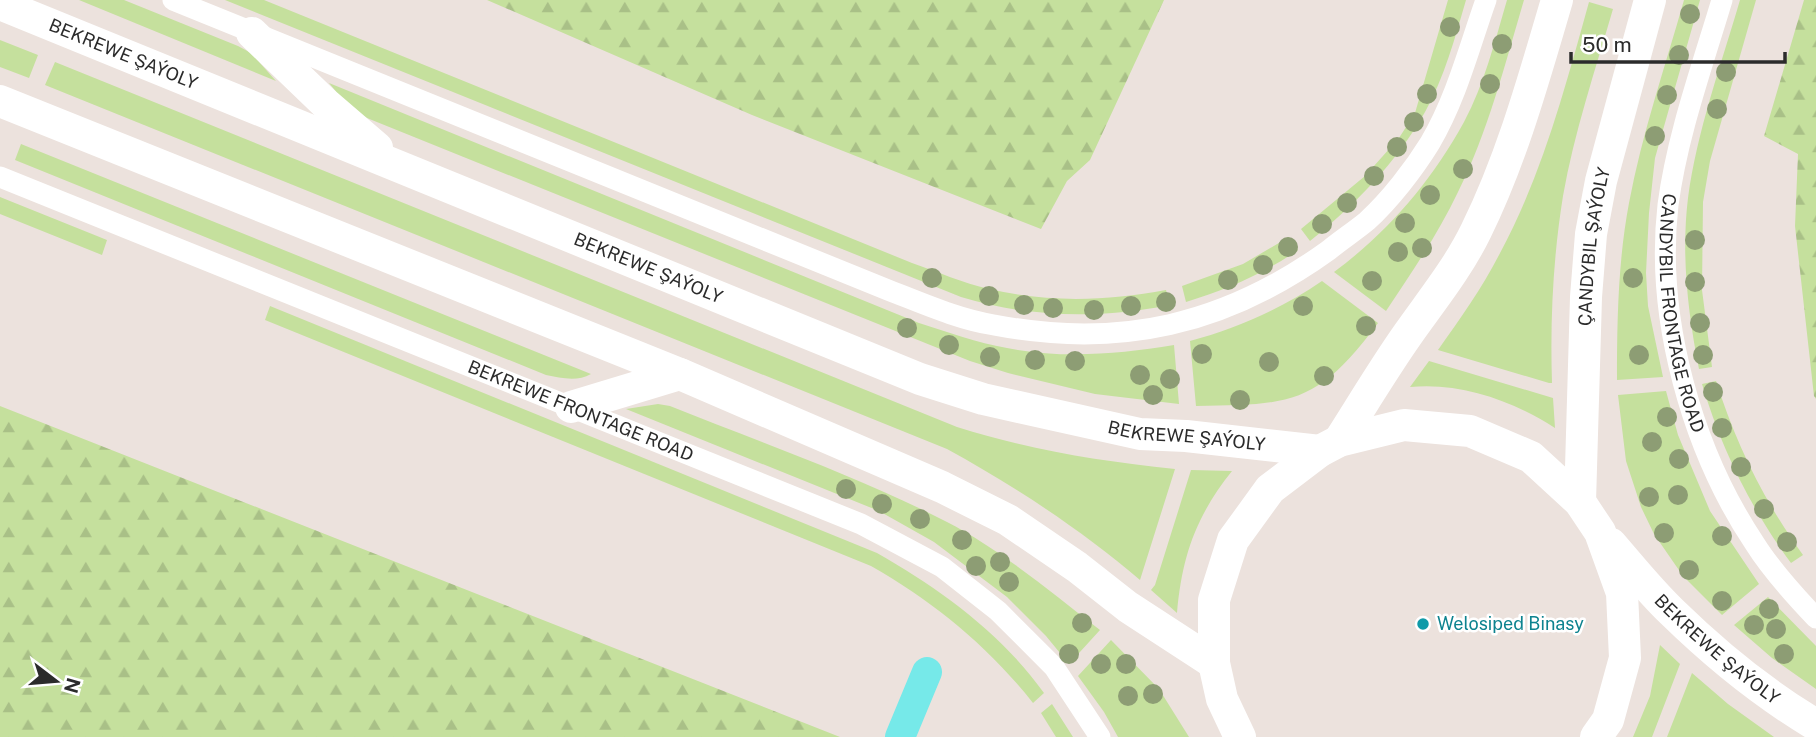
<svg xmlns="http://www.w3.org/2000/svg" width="1816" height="737" font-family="'Public Sans',sans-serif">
<defs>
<pattern id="forest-firs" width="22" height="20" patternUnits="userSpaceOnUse" patternTransform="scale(1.75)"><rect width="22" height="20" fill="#c5e09d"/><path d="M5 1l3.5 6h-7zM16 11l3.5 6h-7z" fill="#a9c087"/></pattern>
</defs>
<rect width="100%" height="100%" fill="#ece2dd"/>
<path fill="#c5e09d" d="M79 0H124L238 46 251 53 276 81Z
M225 0H264L912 263C938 272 963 283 989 289 1049 303 1107 301 1166 290L1170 305C1099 319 1030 318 961 297Z
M1448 0H1466C1455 38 1444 78 1425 112 1396 163 1355 205 1310 241L1301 229 1365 176 1399 138 1415 113Z
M1507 0H1524C1505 64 1488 132 1458 192 1438 234 1412 272 1386 311L1334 272C1388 232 1431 182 1464 122 1484 85 1495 41 1507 0Z
M1684 0H1700L1655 158 1649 213 1646 273 1648 306 1663 377 1617 380C1617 321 1618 261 1629 203 1642 134 1665 67 1684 0Z
M1740 0H1756L1710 161 1703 202 1702 290 1712 367 1699 369C1688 314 1681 255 1688 198 1697 131 1721 65 1740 0Z
M1589 2 1613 9C1595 71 1574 133 1563 196 1553 258 1550 321 1552 383H1549L1438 350C1460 319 1482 288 1499 255 1542 176 1565 88 1589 2Z
M0 40 38 55 29 78 0 67Z
M55 62 957 427C1031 450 1099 461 1175 469L1140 580C1080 529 1016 487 947 449L45 85Z
M329 83 919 323C948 332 977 343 1007 348 1063 359 1119 354 1174 345L1179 404 1095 394 1008 373 970 361 362 116 347 105Z
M21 144 591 374C577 382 561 378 546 375L15 160Z
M0 197 107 240 102 255 0 214Z
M1289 237 1298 250C1263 274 1227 289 1186 302L1182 286 1243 264Z
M1322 281 1378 323C1318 404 1292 405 1196 406L1190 341C1236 329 1283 308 1322 281Z
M270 306 877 553C940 589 1001 633 1044 693L1033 703C988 646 934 602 871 566L265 320Z
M1429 361 1553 398 1555 428C1513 401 1461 382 1410 387Z
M1716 381C1736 444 1764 501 1803 555L1791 563C1751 509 1721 448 1702 384Z
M1666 391 1678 435 1710 511 1759 584 1722 615 1683 576 1654 534 1641 507 1626 461 1618 395Z
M658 404 670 406C762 443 858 476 947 522 1001 550 1051 592 1100 630L1069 664 1046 636 1007 597 934 542 879 511 626 409Z
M1191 470 1232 471C1196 516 1182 556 1177 613L1151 590 1155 585Z
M1768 597 1816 646V689L1772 658 1734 625Z
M1111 640 1159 689 1189 737H1118L1104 712 1078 676Z
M1660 645 1680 664 1652 737H1633L1650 696Z
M1692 673 1728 704 1774 737H1667Z
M1052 704 1073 737H1056L1041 713Z"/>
<path fill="url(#forest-firs)" d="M487 0H1164L1090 160 1067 181 1041 229 752 115Z
M1804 0H1816V399L1814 396 1795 226 1798 154 1764 136Z
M0 406 840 737H0Z"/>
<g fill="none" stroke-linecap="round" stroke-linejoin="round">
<path stroke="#76e9e9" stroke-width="30" d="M900 737 927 672"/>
<g stroke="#fff" stroke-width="21">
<path d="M173 0 888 290C922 303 957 319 994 325 1120 349 1225 325 1329 250 1341 240 1355 231 1367 221 1390 200 1414 169 1430 143 1456 99 1469 48 1486 0"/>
<path id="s1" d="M1722 0C1702 67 1677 136 1668 205 1655 318 1692 450 1755 544 1772 571 1794 595 1816 618"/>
<path id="s2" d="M0 177 861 524 942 567 998 611 1054 667 1100 737"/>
</g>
<g stroke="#fff" stroke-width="32">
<path id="s3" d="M0 4 920 379 983 399 1140 434 1186 436 1320 451"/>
<path d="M252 33 327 105 377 148"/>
<path d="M0 101 680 374 942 487 1008 520 1077 567 1128 607 1214 663"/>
<path d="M571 407 680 374"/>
<path d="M1339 441C1362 405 1384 368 1408 334 1432 300 1458 268 1476 231 1512 158 1534 78 1557 0"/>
<path id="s4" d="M1580 502 1586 297 1591 234 1601 181 1650 0"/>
<path id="s5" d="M1611 544C1631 567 1650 591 1672 612 1715 654 1764 694 1816 725"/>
<path d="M1240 737 1222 699 1214 663V600L1233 540 1270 489 1320 451 1339 441 1404 425 1470 431 1531 457 1580 502 1600 532 1622 593 1625 658 1608 720 1596 737"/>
</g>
</g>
<g fill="#8d9d74">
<circle cx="1690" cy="14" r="10"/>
<circle cx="1450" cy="27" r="10"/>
<circle cx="1502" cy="44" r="10"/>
<circle cx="1679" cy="55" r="10"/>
<circle cx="1726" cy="72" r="10"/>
<circle cx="1490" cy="84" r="10"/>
<circle cx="1427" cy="94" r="10"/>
<circle cx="1667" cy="95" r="10"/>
<circle cx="1717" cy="109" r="10"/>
<circle cx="1414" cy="122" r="10"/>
<circle cx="1655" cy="136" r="10"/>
<circle cx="1397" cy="147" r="10"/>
<circle cx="1463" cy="169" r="10"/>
<circle cx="1374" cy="176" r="10"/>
<circle cx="1430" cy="195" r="10"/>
<circle cx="1347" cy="203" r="10"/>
<circle cx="1405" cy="223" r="10"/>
<circle cx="1322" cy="224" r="10"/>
<circle cx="1695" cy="240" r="10"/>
<circle cx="1288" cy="247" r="10"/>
<circle cx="1422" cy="248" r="10"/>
<circle cx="1398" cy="252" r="10"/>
<circle cx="1263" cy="265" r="10"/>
<circle cx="932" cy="278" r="10"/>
<circle cx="1633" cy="278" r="10"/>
<circle cx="1228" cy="280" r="10"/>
<circle cx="1372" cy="281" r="10"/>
<circle cx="1695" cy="282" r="10"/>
<circle cx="989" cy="296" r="10"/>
<circle cx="1166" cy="302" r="10"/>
<circle cx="1024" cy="305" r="10"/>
<circle cx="1131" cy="306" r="10"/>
<circle cx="1303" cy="306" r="10"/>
<circle cx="1053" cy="308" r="10"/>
<circle cx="1094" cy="310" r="10"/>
<circle cx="1700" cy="323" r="10"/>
<circle cx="1366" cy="326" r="10"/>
<circle cx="907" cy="328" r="10"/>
<circle cx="949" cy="345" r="10"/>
<circle cx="1202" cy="354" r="10"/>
<circle cx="1639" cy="355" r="10"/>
<circle cx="1703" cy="355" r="10"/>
<circle cx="990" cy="357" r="10"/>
<circle cx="1035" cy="360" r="10"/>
<circle cx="1075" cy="361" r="10"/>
<circle cx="1269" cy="362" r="10"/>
<circle cx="1140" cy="375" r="10"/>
<circle cx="1324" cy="376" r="10"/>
<circle cx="1170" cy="379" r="10"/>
<circle cx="1713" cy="392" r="10"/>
<circle cx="1153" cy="395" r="10"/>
<circle cx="1240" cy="400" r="10"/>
<circle cx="1667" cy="417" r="10"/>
<circle cx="1722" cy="428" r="10"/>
<circle cx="1652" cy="442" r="10"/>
<circle cx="1679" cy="459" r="10"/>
<circle cx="1741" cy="467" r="10"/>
<circle cx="846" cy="489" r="10"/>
<circle cx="1678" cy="495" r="10"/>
<circle cx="1649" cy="497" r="10"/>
<circle cx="882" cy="504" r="10"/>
<circle cx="1764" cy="509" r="10"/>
<circle cx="920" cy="519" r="10"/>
<circle cx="1664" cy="533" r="10"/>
<circle cx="1722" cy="536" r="10"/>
<circle cx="962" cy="540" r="10"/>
<circle cx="1787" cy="542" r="10"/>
<circle cx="1000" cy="562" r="10"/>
<circle cx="976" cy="566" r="10"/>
<circle cx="1689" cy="570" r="10"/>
<circle cx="1009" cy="582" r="10"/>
<circle cx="1722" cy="601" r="10"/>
<circle cx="1769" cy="609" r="10"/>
<circle cx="1082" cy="623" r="10"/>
<circle cx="1754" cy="625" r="10"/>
<circle cx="1776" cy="629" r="10"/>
<circle cx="1069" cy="654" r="10"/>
<circle cx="1784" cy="654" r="10"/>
<circle cx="1101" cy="664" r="10"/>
<circle cx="1126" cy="664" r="10"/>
<circle cx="1153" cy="694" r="10"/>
<circle cx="1128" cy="696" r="10"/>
</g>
<circle fill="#0f9aa8" stroke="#fff" stroke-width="2.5" cx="1423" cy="624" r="7"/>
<g text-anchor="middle" stroke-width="5" stroke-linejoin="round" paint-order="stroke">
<g font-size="18" fill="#2b2b2b" stroke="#fff">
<text dy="6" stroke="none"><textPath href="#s3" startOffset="133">BEKREWE ŞAÝOLY</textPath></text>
<text dy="6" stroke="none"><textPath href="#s4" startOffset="256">ÇANDYBIL ŞAÝOLY</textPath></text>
<text dy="6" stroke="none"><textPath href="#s3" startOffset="700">BEKREWE ŞAÝOLY</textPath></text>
<text dy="6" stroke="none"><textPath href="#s1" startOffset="322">CANDYBIL FRONTAGE ROAD</textPath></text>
<text dy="6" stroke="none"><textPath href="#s2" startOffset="626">BEKREWE FRONTAGE ROAD</textPath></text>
<text dy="6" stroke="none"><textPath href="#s3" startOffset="1267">BEKREWE ŞAÝOLY</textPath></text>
<text dy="6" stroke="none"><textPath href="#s5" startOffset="150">BEKREWE ŞAÝOLY</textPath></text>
</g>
<g font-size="18" fill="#0d838f" stroke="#fff" text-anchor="start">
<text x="1437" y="630">Welosiped Binasy</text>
</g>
</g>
<g transform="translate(56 681) rotate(106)" stroke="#ffffff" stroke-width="5" paint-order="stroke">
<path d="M0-5L12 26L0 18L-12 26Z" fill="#2b2b2b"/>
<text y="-10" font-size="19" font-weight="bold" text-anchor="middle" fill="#2b2b2b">N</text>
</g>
<path d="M1571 52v10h214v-10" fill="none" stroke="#2b2b2b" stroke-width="3.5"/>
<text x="1582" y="52" font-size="21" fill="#2b2b2b" stroke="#ffffff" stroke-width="5" paint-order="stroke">50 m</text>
</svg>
